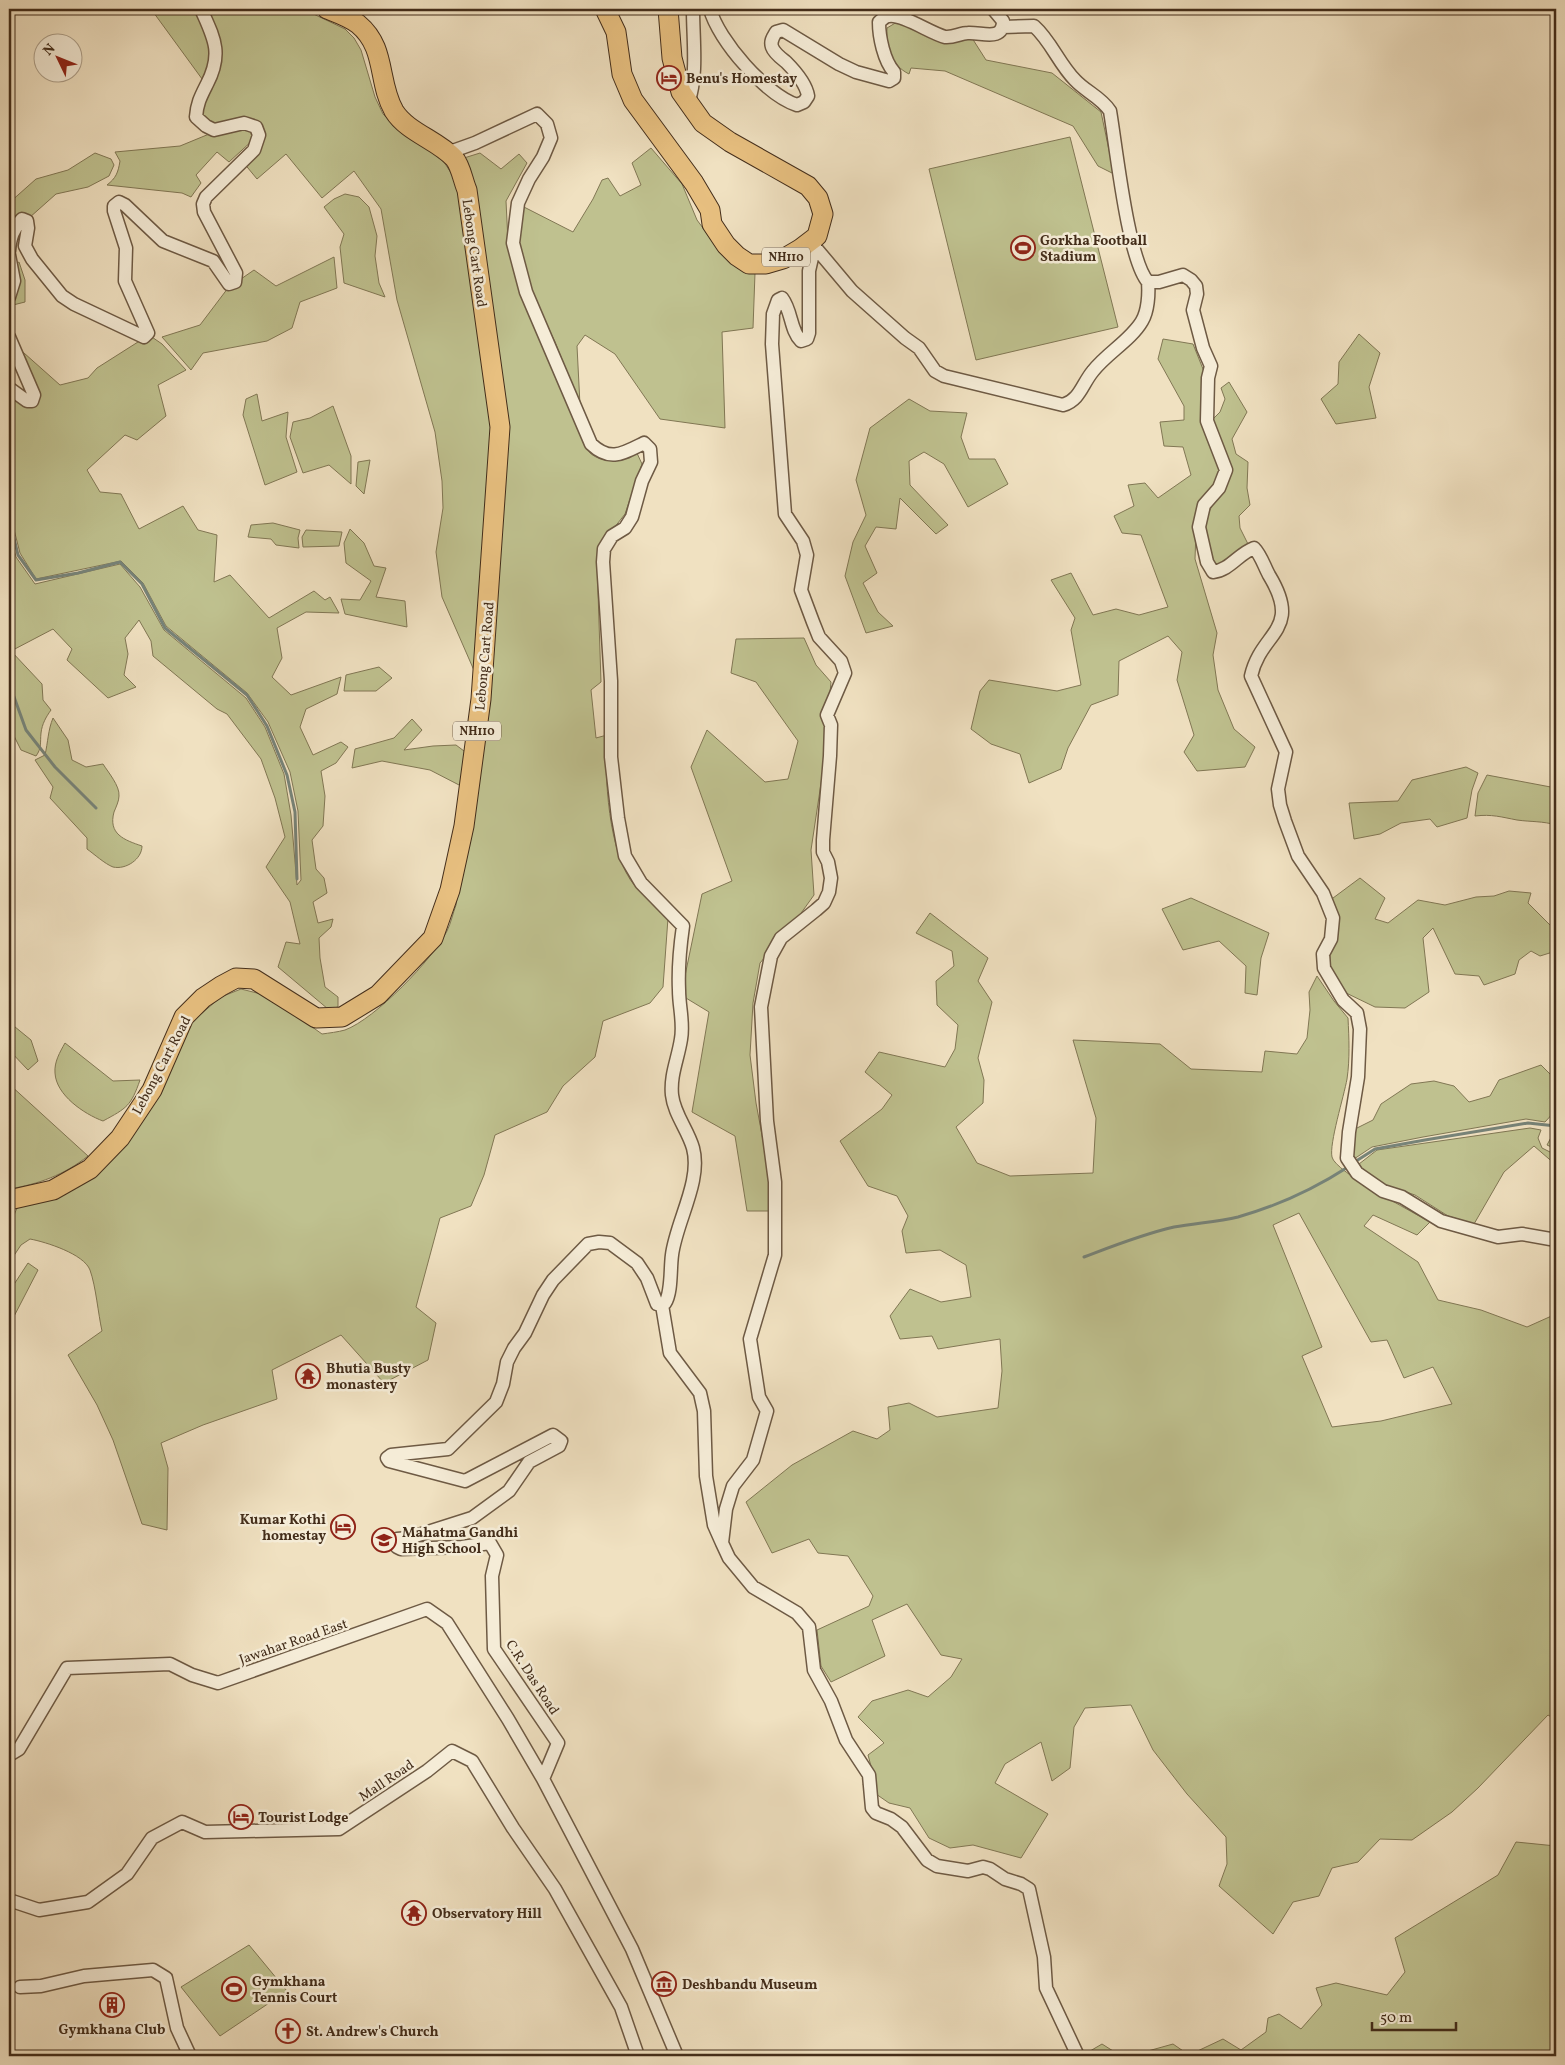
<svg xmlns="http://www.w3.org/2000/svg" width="1565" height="2065" font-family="Vollkorn,serif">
<rect width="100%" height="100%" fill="#f0e1c1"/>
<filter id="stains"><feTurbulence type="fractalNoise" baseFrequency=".004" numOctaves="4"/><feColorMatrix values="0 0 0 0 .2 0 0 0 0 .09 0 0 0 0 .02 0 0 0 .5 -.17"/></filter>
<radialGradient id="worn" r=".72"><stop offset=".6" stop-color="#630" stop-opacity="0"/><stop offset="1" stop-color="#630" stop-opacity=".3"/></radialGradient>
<path fill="#bfc18f" stroke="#817754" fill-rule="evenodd" d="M151 9H198L215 50 205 83Z
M205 9H303L345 29 354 38 361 50 375 97 383 114 410 139 430 151 444 162 453 176 459 194 495 428 476 675 442 597 436 552 443 508 442 481 435 432 397 300 381 209 354 171 322 198 286 154 257 179 243 162 258 125 214 128 198 116 220 61Z
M897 22 945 43 972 38 986 60 1052 73 1101 112 1114 174 1098 166 1073 126 945 71 911 68 909 74C891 65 886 48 887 28Z
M231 129 252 130 254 139 229 162 217 152 196 175 201 183 191 197 182 193 107 185C116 178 118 173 120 161L115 152 180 146 214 132Z
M1070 137 1118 327 976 360 929 169Z
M651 148 682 184 697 220 723 255 737 268 755 273 753 328 722 332 725 428 660 419 615 354 585 335 577 346 580 405 555 342 531 291 517 243 522 206 573 232 593 199 602 180 608 178 620 196 641 185 632 163Z
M95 153 111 159 114 165 109 176 88 187 56 194 29 218 9 231V203L36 179 68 170Z
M480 153 501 169 519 154 527 163 506 201 508 242 521 292 582 439C584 443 587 449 590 453 604 465 622 459 636 451L642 464 625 514 599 547 597 562 601 682 591 690 596 738 607 735C604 774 608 855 635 886 645 897 657 907 668 918L663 987 650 1003 603 1021 595 1057 563 1086 547 1112 495 1135 484 1175 471 1206 440 1218 416 1307 436 1323 428 1360 384 1383 341 1335 272 1370 277 1399 203 1425 161 1443 168 1468 167 1530 142 1524 113 1440 97 1405 68 1355 102 1331C98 1313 96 1287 90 1270 84 1254 46 1242 30 1239L21 1245 9 1263V1221L12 1220 17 1208 56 1194 92 1172 188 1025 221 997 241 989 269 996 322 1034C329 1033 338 1032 345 1030 375 1019 433 959 447 931 451 923 453 913 456 905L488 700 505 424 464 158Z
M345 194 359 197 369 207 377 236 375 256 379 283 385 297 344 283 340 247 344 234 324 207 334 199Z
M334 257 337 288 300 302 292 328 267 341 203 353 191 370 162 337 200 325 228 288 254 270 276 286Z
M19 262 25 280V302L13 305 11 299 13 265Z
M1359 334 1380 353 1369 387 1376 418 1336 424 1321 399 1338 384 1339 362Z
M149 335 162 344 186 370 158 385 166 416 137 440 125 435 87 470 100 492 121 494 139 529 183 506 198 530 217 535 214 582 230 575 269 618 314 591 325 600 330 597 339 613 306 612 277 628 282 658 272 677 291 695 341 677 337 694 306 709 300 727 313 755 341 742 348 747 336 763 321 771 325 796 323 826 312 840 316 869 324 878 327 893 313 902 318 923 333 919 331 927 319 938 320 958 325 987 338 997V1007L328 1009 278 967 286 942 300 944 290 902 266 867 285 837 275 798 261 759 227 714 217 709 153 656 151 641 139 620 125 638 128 654 124 675 136 687 108 698 67 660 72 649 53 629 11 651 42 684 43 700 51 710C46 717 42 724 41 733 40 742 42 748 36 756L21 750 9 726V528L16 557 35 584 120 564 140 587 164 630 246 698 265 727 284 774 291 815 297 885 301 880 298 811 290 772 268 722 247 693 166 626 143 583 121 561 36 579 20 553 9 510V394L36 403 15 345 60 385 88 378 97 368Z
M1163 339 1193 344 1205 374 1204 403 1223 470 1196 531 1195 559 1217 633 1213 655 1218 690 1234 729 1255 747 1245 767 1197 771 1184 752 1194 735 1177 680 1182 652 1168 636 1119 661 1118 695 1091 705 1068 748 1061 769 1029 783 1020 754 991 744 971 729 980 691 989 680 1057 691 1081 685 1071 630 1075 618 1051 580 1071 573 1093 615 1116 609 1139 615 1168 607 1141 535 1122 533 1114 516 1134 506 1128 485 1145 483 1158 498 1191 475 1183 447 1164 446 1160 422 1184 420V406L1158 359Z
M1229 382 1247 412 1232 439 1236 454 1248 462 1247 488 1250 505 1239 516 1240 528 1248 544 1220 567 1214 563C1202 523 1201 522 1224 486L1211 421 1220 412 1225 399 1221 388Z
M257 394 262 421 288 412 286 437 297 472 265 485 243 415 246 399Z
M909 399 930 411 967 413 961 437 969 459H995L1008 484 968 507 944 464 924 452 909 461 910 485 948 525 936 534 900 498 896 529 876 527 865 546 877 573 863 583 878 612 893 626 866 633 845 576 853 542 866 515 856 480 870 428Z
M333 406 351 456V484L329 465 303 473 290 437 293 422 310 418Z
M370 460 364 494 356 486 358 462Z
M273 523 300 530 298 538 299 548 276 545 271 539 248 537 251 525Z
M350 529 364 543 374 566 386 568 376 597 405 601 407 627 345 614 341 599 360 600 371 581 346 563 344 543Z
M306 530 342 532 339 546 303 547 302 537Z
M804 638 816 665 831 682 823 770 811 850 814 895 794 923 760 963 753 1003 750 1055 756 1103 771 1183 772 1211H747L735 1136 692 1112 709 1012 681 995 702 894 732 881 691 767 707 730 765 782 788 779 798 741 756 682 731 673 736 639Z
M379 667 392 678 376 691H344L346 675Z
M53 718 68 740 72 760 86 767 103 764C108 772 120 786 119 796 119 801 116 807 114 812 108 834 124 840 142 846 142 859 126 870 113 867 105 864 94 854 87 849V838L50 798 53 787 35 760 45 755C48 742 48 730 53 718Z
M412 719 422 730 404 750 433 746 456 745 468 754 461 786 430 770 382 761 352 768 355 749 394 738Z
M1466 767 1478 773 1472 790 1467 818 1437 827 1430 819 1401 823 1380 834 1354 839 1349 803 1398 801 1412 780Z
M1487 775 1556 788V825C1543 821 1531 822 1517 820 1501 817 1492 814 1475 816L1478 793Z
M1360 878 1385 898 1375 919 1388 923 1418 900 1445 905 1476 897 1494 896 1509 891 1531 893 1528 903 1556 931V951L1540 956 1531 951 1519 960 1515 974 1484 985 1479 976 1455 974 1433 928 1423 938 1429 992 1405 1008 1375 1007 1342 991 1330 974 1329 901Z
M1191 898 1269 933 1261 958 1257 995 1245 993 1246 966 1219 941 1183 950 1162 909Z
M930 913 988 958 978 981 992 1002 978 1058 984 1080 983 1103 956 1127 977 1163 1010 1176 1093 1173 1096 1118 1073 1040 1160 1044 1191 1069 1262 1072 1265 1051 1297 1054 1307 1038 1310 1010 1309 992 1317 976 1334 1001 1348 1018C1349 1038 1350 1059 1347 1079 1344 1096 1329 1144 1332 1157 1335 1172 1413 1212 1430 1222L1417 1235 1373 1215 1364 1226 1418 1262 1438 1300 1481 1310 1527 1327 1556 1314V1720L1548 1715 1478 1788 1452 1812 1412 1840 1380 1839 1358 1862 1332 1868 1319 1896 1293 1902 1273 1934 1219 1886 1227 1864 1226 1837 1187 1794 1153 1750 1131 1705 1085 1708 1074 1727 1070 1768 1052 1781 1041 1742 1005 1764 995 1783 1048 1814 1021 1858 973 1845 950 1848 929 1838 910 1808 889 1803 863 1785 871 1766 868 1755 884 1743 858 1717 872 1701 908 1690 928 1697 951 1677 962 1659 941 1655 907 1604 872 1620 885 1656 831 1682 821 1666 817 1630 869 1606 873 1596 848 1556 818 1553 809 1539 772 1553 746 1502 792 1465 853 1431 877 1439 890 1430 888 1407 909 1403 937 1417 998 1408 1002 1371 1000 1339 938 1349 932 1336 900 1339 890 1316 910 1289 941 1302 971 1297 966 1265 940 1250 906 1253 902 1231 908 1216 897 1196 868 1186 840 1141 882 1109 892 1095 865 1072 879 1052 945 1067 955 1049 958 1025 937 1005 936 981 954 966 952 951 916 933ZM1299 1213 1371 1342 1387 1340 1404 1378 1433 1367 1452 1404 1381 1421 1332 1427 1302 1356 1322 1347 1273 1225Z
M9 1022 31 1040 38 1061 28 1070 9 1050Z
M65 1043 113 1081 140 1080C131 1106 127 1108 103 1121 84 1114 56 1095 55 1073 54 1062 60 1052 65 1043Z
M1541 1065 1552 1076 1556 1077V1110L1545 1122 1526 1119 1423 1137 1372 1147 1354 1159 1350 1153 1355 1129 1373 1120 1381 1104 1411 1084 1434 1081 1454 1086 1469 1102 1490 1096 1499 1080Z
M9 1084 88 1156C64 1175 39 1184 9 1189Z
M1530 1128 1541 1130 1538 1138 1542 1148 1556 1155V1165L1534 1146 1504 1172 1474 1224 1448 1216 1415 1195 1380 1183 1364 1173 1359 1164 1377 1150Z
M1555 1130H1556V1149L1547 1145Z
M28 1263 38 1270 9 1326V1292Z
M1516 1842 1556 1846V2056H1130L1173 2044 1189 2055 1223 2039 1241 2050 1266 2032 1268 2018 1279 2014 1301 2029 1322 2005 1316 1988 1336 1983 1387 1995 1405 1972 1395 1938 1498 1875Z
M249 1945 287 1991 220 2036 181 1987Z
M1102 2044 1121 2056H1086L1085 2054Z"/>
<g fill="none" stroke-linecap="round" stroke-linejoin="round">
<path stroke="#778378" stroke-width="3" d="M9 517 18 555 36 580 78 573 120 562 142 584 165 628 247 695 267 726 287 775 295 812 297 879
M9 683 26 730 55 767 96 808
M1353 1163 1375 1149 1425 1140 1528 1123 1556 1126
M1084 1257C1113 1246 1143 1234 1174 1227 1195 1223 1217 1222 1238 1217 1277 1206 1314 1189 1348 1167"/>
<defs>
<path id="minor" d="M710 9C718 40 766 95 797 105L804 102 808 96C806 83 795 71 786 62 781 58 774 53 772 47 770 41 773 37 776 32L783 30 839 64 856 72 889 81 894 78V72C884 61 879 37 879 22 882 20 885 16 889 16 903 14 930 33 945 37 954 38 960 33 968 33 982 32 1003 42 1003 21L993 9
M1003 27 1034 26C1051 41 1059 64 1075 80 1086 92 1101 97 1110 111 1116 146 1128 260 1148 282H1159L1183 275 1191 280 1196 286 1197 294 1193 310 1203 348 1211 366 1208 378 1207 421 1226 470 1219 488 1204 505 1199 527 1207 562 1213 572C1230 570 1238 554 1254 548 1261 555 1264 566 1269 575 1303 631 1261 631 1251 676L1286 752 1278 789 1280 805 1285 821 1298 856 1323 893 1333 918 1331 939 1323 954 1324 968 1343 1000 1357 1013 1360 1029 1358 1077 1349 1132 1347 1158 1357 1173 1383 1191 1402 1197 1441 1221 1498 1237 1522 1234 1556 1240
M688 104C698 74 693 41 693 9
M447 153 475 143 537 114 547 124 551 138 543 157 529 179 518 203 513 243 526 292 591 444C610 462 622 454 644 443L650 449 651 462 642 481 632 517 625 528 612 536 604 549 603 562 611 681V757L618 818 625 856 641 883 683 926C680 947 678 969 679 990 679 1007 684 1023 681 1039 678 1059 670 1075 672 1095 674 1114 688 1130 693 1148 702 1181 676 1222 672 1255 670 1269 672 1292 665 1303L662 1305 657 1304 647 1278 637 1263 610 1243 599 1242 588 1244 553 1280 543 1295 525 1333 514 1348 507 1362 503 1384 496 1402 448 1449 391 1455 387 1458 389 1461 465 1481 553 1435 561 1441 559 1446 529 1462 509 1491 472 1518 409 1538 397 1539 394 1541 397 1547 401 1549 462 1547 490 1543 497 1555 492 1576 494 1649 558 1743 543 1779 632 1949 677 2056
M817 236 809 271V333L807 339 801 341C790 330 792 311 782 298L778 300 773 314 772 344 785 514 803 541 807 555 801 590 813 622 819 637 841 661 845 673 827 715 831 725 830 756 823 840V852L828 862 831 878 829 892 824 903 816 910 781 938 771 956 761 1007 767 1121 775 1182V1255L750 1339 759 1397 767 1411 753 1460 733 1486 726 1509 722 1543 729 1558 753 1587 797 1613 809 1627 814 1670 831 1701 846 1740 869 1775 872 1808 876 1813 891 1819 902 1827 927 1860 937 1866 968 1871 983 1867 990 1869 1005 1879 1021 1884 1029 1889 1044 1957 1046 1988 1078 2056
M815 247 852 291 905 338 919 348 935 371 944 376 1063 405C1080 400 1082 384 1093 371 1107 353 1131 340 1142 321 1148 311 1149 294 1148 282
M9 251C10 238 13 229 22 219L27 221 28 228 25 246 32 259 62 296 74 304 144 337 148 333 125 281 126 248 114 211V206L119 202 125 205 163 241 213 261 229 284 235 282 236 273 204 212 203 204 206 197 254 150 259 135 256 127 244 123 214 130 206 126 196 117C197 103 201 96 207 84 223 53 214 38 201 9
M9 255 14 281 9 297
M9 337 34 395 32 401H27L9 388
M662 1305 670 1353 700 1393 704 1411 706 1476 714 1525 722 1543
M9 1755 19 1749 67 1668 170 1664 192 1675 218 1683 427 1609 447 1623 508 1719 543 1779
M9 1900 39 1910 88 1902 127 1874 152 1838 182 1822 205 1832 339 1829 427 1771 452 1751 472 1761 513 1828 555 1889 621 2007 638 2056
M20 1987 41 1986 84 1976 153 1970 166 1978 177 2028 190 2056"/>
<path id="highway" d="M605 9 616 32 622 74 633 100 694 183 710 210 712 224 726 245 737 256 749 264H766L783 259 800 249 817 236 823 214 818 198 808 186 730 142 703 123 681 92 672 58 668 9
M9 1200 53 1190 90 1169 120 1138 152 1090 184 1017 203 998 221 986 236 978 254 979 316 1018 342 1017 378 995 433 938 450 890 464 826 481 699 500 427 467 190C463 181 461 166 454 158 437 140 407 132 394 111 377 81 387 48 358 24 349 17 337 13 327 9"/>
</defs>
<use href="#minor" stroke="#6e5a44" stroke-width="15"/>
<use href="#highway" stroke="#432d1a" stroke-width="21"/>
<use href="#minor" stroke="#f5ecd7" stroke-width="12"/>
<use href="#highway" stroke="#e8c080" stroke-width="19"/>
</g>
<defs>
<symbol id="hotel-ring" viewBox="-11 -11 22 22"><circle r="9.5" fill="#f5ecd7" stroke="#8f2418" stroke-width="1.5"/><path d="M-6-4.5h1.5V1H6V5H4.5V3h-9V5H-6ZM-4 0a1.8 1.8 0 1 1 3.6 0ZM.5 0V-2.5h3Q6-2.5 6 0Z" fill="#8f2418"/></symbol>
<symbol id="stadium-ring" viewBox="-11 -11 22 22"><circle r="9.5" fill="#f5ecd7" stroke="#8f2418" stroke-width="1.5"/><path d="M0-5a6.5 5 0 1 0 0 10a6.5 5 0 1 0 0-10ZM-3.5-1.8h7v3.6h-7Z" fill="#8f2418"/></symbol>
<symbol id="temple-ring" viewBox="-11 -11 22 22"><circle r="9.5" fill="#f5ecd7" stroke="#8f2418" stroke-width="1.5"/><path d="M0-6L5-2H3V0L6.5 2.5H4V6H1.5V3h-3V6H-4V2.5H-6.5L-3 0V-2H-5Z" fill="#8f2418"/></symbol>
<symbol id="school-ring" viewBox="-11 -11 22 22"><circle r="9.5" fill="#f5ecd7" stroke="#8f2418" stroke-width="1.5"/><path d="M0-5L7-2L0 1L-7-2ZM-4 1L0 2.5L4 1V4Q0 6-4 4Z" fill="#8f2418"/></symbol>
<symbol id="museum-ring" viewBox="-11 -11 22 22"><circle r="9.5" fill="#f5ecd7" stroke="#8f2418" stroke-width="1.5"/><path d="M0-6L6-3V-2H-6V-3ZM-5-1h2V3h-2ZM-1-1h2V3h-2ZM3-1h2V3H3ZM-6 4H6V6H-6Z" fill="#8f2418"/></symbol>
<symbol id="building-ring" viewBox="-11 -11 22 22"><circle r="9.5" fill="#f5ecd7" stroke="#8f2418" stroke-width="1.5"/><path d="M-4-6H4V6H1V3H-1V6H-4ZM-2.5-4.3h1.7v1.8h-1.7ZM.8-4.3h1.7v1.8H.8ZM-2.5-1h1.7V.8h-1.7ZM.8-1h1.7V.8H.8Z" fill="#8f2418"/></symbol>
<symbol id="church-ring" viewBox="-11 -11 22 22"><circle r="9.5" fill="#f5ecd7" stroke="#8f2418" stroke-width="1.5"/><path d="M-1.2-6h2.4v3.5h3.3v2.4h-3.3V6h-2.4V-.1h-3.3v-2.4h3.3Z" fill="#8f2418"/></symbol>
</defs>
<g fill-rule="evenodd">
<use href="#hotel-ring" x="655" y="64" width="28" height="28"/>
<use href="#stadium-ring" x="1009" y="234" width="28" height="28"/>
<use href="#temple-ring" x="294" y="1362" width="28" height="28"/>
<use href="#hotel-ring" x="329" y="1513" width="28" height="28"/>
<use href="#school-ring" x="370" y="1526" width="28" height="28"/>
<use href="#hotel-ring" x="227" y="1803" width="28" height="28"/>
<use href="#temple-ring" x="400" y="1899" width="28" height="28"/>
<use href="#museum-ring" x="650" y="1970" width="28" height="28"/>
<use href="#stadium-ring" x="220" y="1975" width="28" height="28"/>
<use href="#building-ring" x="98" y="1991" width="28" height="28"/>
<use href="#church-ring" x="274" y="2017" width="28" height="28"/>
</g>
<g text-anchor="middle" stroke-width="5" stroke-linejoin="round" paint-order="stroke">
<g fill="#f5ecd7" stroke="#786653" stroke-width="1">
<rect x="762" y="247.5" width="48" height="19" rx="4"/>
<rect x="453" y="721.5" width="48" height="19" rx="4"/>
</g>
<g font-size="12" font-weight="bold" fill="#432d1a">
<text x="786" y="261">NH110</text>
<text x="477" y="735">NH110</text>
</g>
<g font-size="14" font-weight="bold" fill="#432d1a" stroke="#f5ecd7" text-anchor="start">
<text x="686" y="83">Benu's Homestay</text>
<text x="1040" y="245">Gorkha Football<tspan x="1040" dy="16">Stadium</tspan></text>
<text x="326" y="1373">Bhutia Busty<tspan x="326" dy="16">monastery</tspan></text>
<text x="326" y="1524" text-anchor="end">Kumar Kothi<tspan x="326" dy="16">homestay</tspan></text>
<text x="402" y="1537">Mahatma Gandhi<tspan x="402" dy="16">High School</tspan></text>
<text x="258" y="1822">Tourist Lodge</text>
<text x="432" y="1918">Observatory Hill</text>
<text x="252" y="1986">Gymkhana<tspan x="252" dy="16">Tennis Court</tspan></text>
<text x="682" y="1989">Deshbandu Museum</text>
<text x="112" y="2034" text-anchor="middle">Gymkhana Club</text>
<text x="306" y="2036">St. Andrew's Church</text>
</g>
<g font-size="14" fill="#432d1a" stroke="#f5ecd7">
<text transform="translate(475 253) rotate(82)" y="5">Lebong Cart Road</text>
<text transform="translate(484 656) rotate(-85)" y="5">Lebong Cart Road</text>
<text transform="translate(161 1065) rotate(-62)" y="5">Lebong Cart Road</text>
<text transform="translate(293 1641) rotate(-19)" y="5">Jawahar Road East</text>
<text transform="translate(533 1677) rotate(57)" y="5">C.R. Das Road</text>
<text transform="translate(386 1780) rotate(-34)" y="5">Mall Road</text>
</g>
</g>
<rect width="1565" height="2065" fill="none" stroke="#f0e1c1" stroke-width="30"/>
<rect x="10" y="10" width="1545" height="2045" fill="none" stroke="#432d1a" stroke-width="2.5"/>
<rect x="15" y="15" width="1535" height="2035" fill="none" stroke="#432d1a"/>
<g transform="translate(58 58) rotate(313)"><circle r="24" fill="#f5ecd7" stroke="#aea08b"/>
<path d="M0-4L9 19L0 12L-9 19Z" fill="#8f2418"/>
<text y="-8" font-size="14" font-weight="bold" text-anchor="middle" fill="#432d1a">N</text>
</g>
<path d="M1372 2022v8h84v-8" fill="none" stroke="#432d1a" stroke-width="2.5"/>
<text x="1380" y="2022" font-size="15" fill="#432d1a" stroke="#f5ecd7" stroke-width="4" paint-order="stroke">50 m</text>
<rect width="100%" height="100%" filter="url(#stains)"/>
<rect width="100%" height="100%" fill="url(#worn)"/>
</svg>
